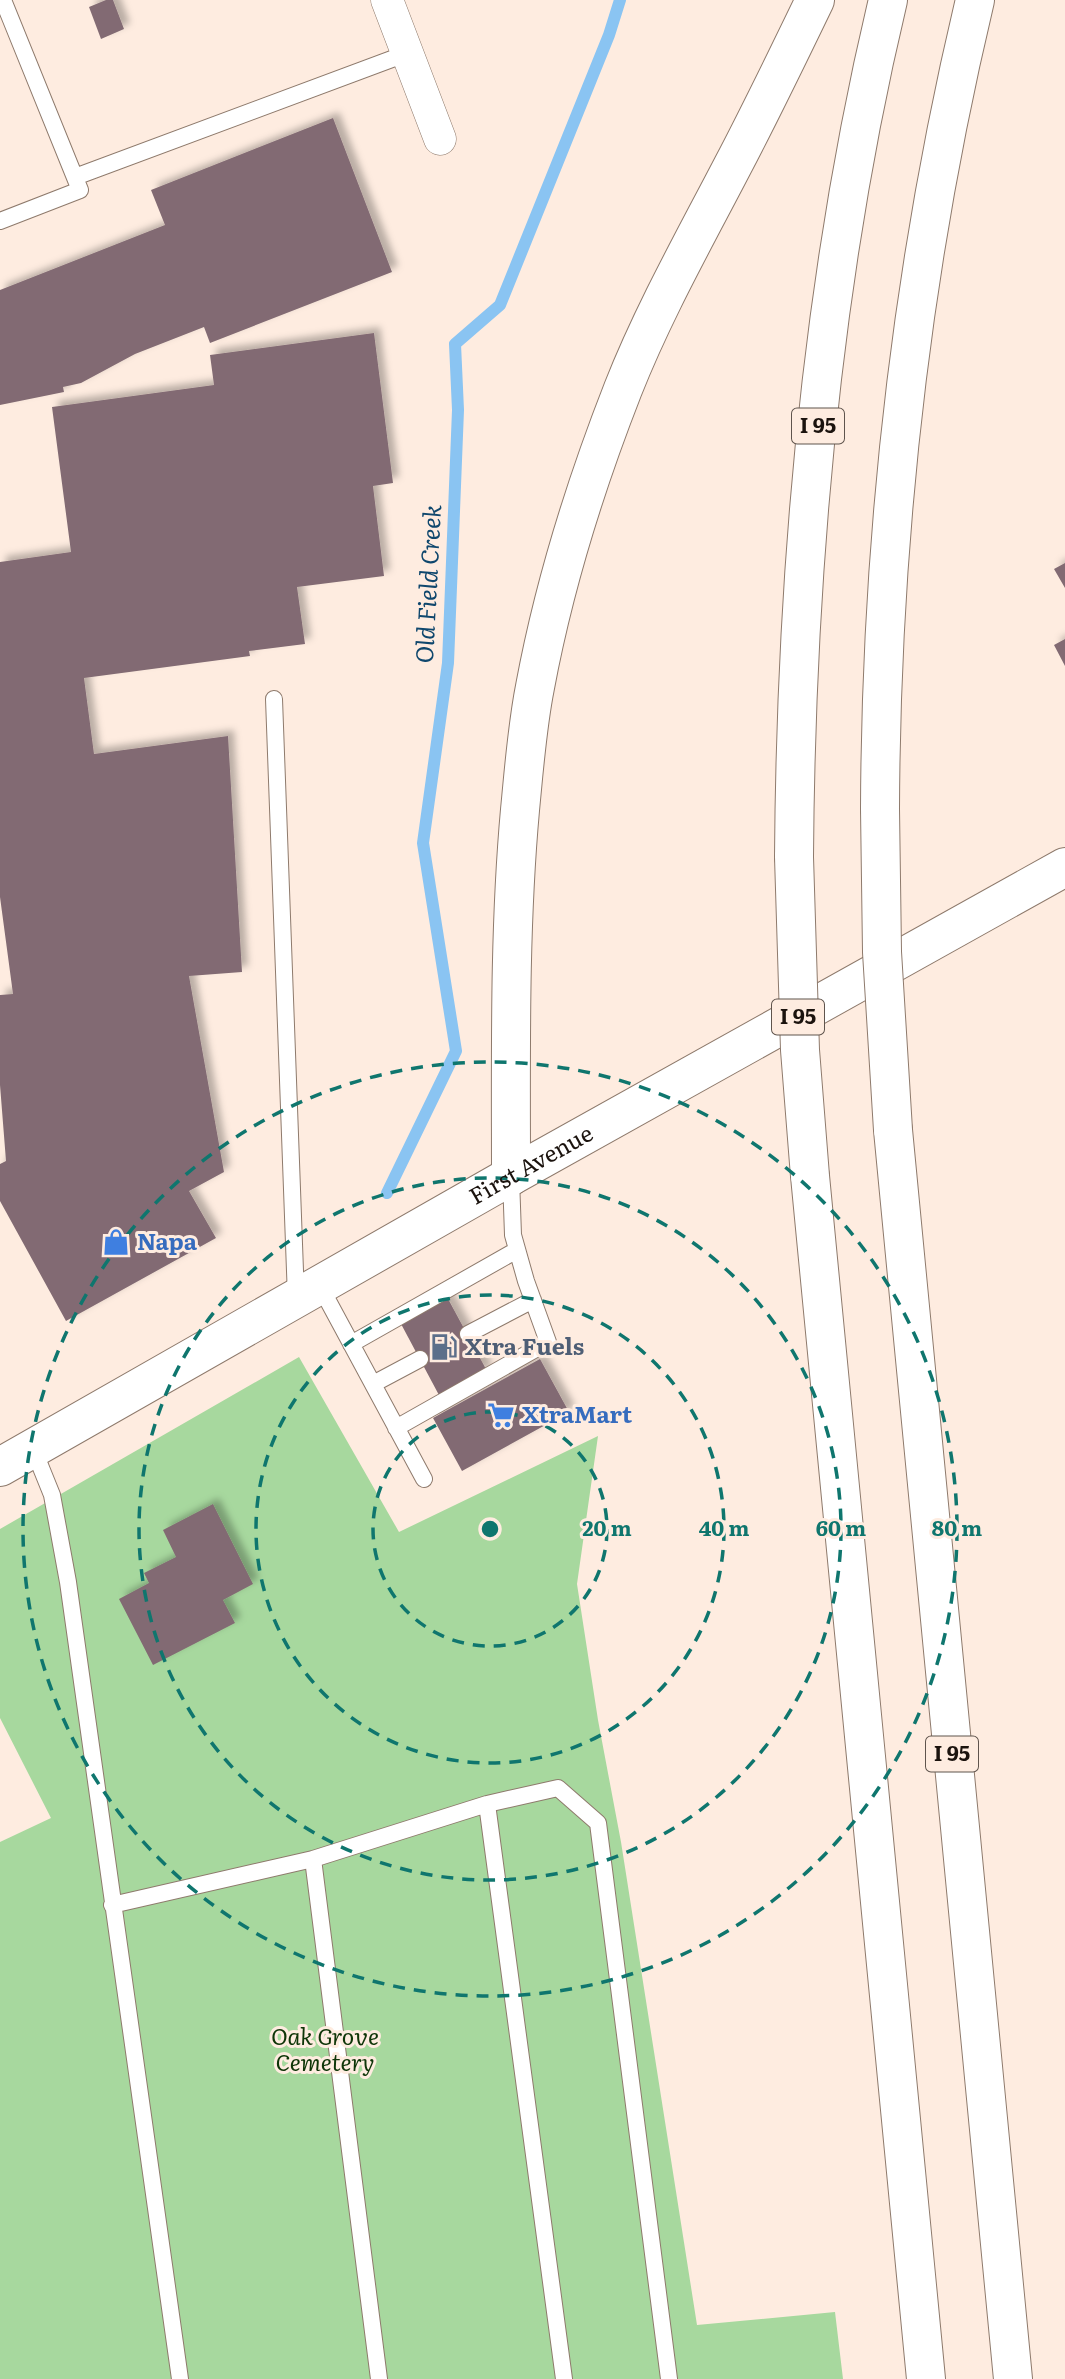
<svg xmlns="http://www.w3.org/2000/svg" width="1065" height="2379" font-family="Literata,serif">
<defs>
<filter id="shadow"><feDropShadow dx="6" dy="-6" stdDeviation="3.5" flood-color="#0004"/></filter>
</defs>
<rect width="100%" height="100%" fill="#feece0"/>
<path fill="#a7d89e" d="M299 1357 399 1532 598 1436 577 1584 598 1720 621 1842 697 2325 835 2312 843 2379H0V1842L51 1818 0 1718V1529Z"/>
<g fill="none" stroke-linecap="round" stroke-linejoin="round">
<path stroke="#8ac4f2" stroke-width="12" d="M387 1193 456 1051 423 843 448 663 458 410 455 344 500 305 609 35 620 0"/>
</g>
<path fill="#826b73" filter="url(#shadow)" d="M106 0H113L124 29 101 39 89 7Z
M333 118 392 272 210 343 204 327 135 354 81 383 63 387 64 392 0 405V290L165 225 151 190Z
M374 333 393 483 373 486 384 576 297 587 305 644 249 651 250 656 84 678 94 754 228 736 242 972 189 976 224 1172 189 1191 216 1238 66 1321 0 1201V1164L6 1161 0 1085V995L13 994 0 897V562L71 552 52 407 214 385 210 355Z
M1065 563V588L1054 569Z
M1065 639V666L1054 645Z
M447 1297 487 1371 440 1397 400 1322Z
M540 1359 569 1412 462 1471 433 1418Z
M213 1504 253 1584 223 1600 235 1623 153 1665 119 1599 149 1583 144 1573 176 1557 163 1530Z"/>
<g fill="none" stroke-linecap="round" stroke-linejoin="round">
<defs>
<path id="lane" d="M75 177 408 53
M0 221 80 190 3 0
M274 699 296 1298
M320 1286 424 1479
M468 1334 533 1300
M351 1344 517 1250
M373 1384 420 1359
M396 1428 548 1342 526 1281 513 1235 511 1178
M33 1448 52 1495 68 1582 180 2379
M487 1804 558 1788 598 1823 669 2379
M313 1859 487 1804 564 2379
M112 1905 313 1859 379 2379"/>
<path id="street" d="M387 0 440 139"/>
<g id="secondary">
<path id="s1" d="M0 1467 511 1176 1065 867"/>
</g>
<path id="highway" d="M880 809C881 538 912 264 975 0
M794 857C796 570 821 280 888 0
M893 1130 1013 2379
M511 1176C511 1054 509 932 520 810 524 769 527 727 535 687 554 585 585 486 623 389 653 313 694 240 732 167 761 112 788 56 815 0
M810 1176 926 2379"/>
</defs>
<use href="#lane" stroke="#8e7a6c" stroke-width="18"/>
<use href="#street" stroke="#8e7a6c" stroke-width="33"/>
<use href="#secondary" stroke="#8e7a6c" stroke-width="40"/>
<use href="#highway" stroke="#8e7a6c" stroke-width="40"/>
<use href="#lane" stroke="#fff" stroke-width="16"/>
<use href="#street" stroke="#fff" stroke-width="32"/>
<use href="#secondary" stroke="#fff" stroke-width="38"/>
<use href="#highway" stroke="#fff" stroke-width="38"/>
<defs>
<path id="highway-bridge" d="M880 809 882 952 893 1130
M794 857 800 1050 810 1176"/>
</defs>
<use href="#highway-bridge" stroke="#8e7a6c" stroke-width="40" stroke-linecap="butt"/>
<use href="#highway-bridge" stroke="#fff" stroke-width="38"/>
</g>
<g fill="none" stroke="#0f766e" stroke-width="3.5" stroke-dasharray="12 9">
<circle cx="490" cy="1529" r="117"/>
<circle cx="490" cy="1529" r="234"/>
<circle cx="490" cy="1529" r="351"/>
<circle cx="490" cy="1529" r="467"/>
</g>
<defs>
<symbol id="shop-bare" viewBox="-9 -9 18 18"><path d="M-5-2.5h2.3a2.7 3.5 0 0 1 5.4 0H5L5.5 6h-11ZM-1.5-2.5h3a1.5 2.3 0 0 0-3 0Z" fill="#3f7fe0" stroke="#feece0" stroke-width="2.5" paint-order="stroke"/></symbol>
<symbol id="fuel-bare" viewBox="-9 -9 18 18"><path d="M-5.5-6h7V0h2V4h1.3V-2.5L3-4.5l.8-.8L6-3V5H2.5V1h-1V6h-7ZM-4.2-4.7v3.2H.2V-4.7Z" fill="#5c6f8a" stroke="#feece0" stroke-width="2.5" paint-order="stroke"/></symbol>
<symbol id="supermarket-bare" viewBox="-9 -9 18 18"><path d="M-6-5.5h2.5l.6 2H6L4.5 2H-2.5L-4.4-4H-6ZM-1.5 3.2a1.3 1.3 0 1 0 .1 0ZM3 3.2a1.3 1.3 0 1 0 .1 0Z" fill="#3f7fe0" stroke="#feece0" stroke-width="2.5" paint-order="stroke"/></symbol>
</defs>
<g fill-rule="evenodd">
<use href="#shop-bare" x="97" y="1223" width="38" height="38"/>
<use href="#fuel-bare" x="425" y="1328" width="38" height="38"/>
<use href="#supermarket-bare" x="482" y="1396" width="38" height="38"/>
</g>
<g text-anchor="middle" stroke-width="6" stroke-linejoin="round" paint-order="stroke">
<g fill="#feece0" stroke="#5f544d" stroke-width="2">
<rect x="792" y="408.5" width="52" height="35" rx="5"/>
<rect x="772" y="999.5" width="52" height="35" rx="5"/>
<rect x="926" y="1736.5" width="52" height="35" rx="5"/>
</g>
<g font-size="21" font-weight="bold" fill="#1b130e">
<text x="818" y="433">I 95</text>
<text x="798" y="1024">I 95</text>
<text x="952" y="1761">I 95</text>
</g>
<g font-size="23" fill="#1b130e" stroke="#feece0">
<text dy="8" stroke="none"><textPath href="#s1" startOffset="611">First Avenue</textPath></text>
</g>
<g font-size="23" font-weight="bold" fill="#366cbe" stroke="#feece0" text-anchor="start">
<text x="137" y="1250">Napa</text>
<text x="522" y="1423">XtraMart</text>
</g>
<g font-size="23" font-weight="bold" fill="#4e5e75" stroke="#feece0" text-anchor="start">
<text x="465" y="1355">Xtra Fuels</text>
</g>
<g font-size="23" font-style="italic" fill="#0e3507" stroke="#feece0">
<text x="325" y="2045">Oak Grove<tspan x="325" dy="26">Cemetery</tspan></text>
</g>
<g font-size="24" font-style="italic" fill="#0f476d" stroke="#feece0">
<text transform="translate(429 584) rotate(-87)" y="8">Old Field Creek</text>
</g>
</g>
<circle cx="490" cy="1529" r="10" fill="#0f766e" stroke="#feece0" stroke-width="3.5"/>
<g font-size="21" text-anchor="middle" font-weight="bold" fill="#0f766e" stroke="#feece0" stroke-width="6" stroke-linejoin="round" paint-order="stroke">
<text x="607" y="1536">20 m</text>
<text x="724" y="1536">40 m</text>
<text x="841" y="1536">60 m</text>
<text x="957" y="1536">80 m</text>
</g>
</svg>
